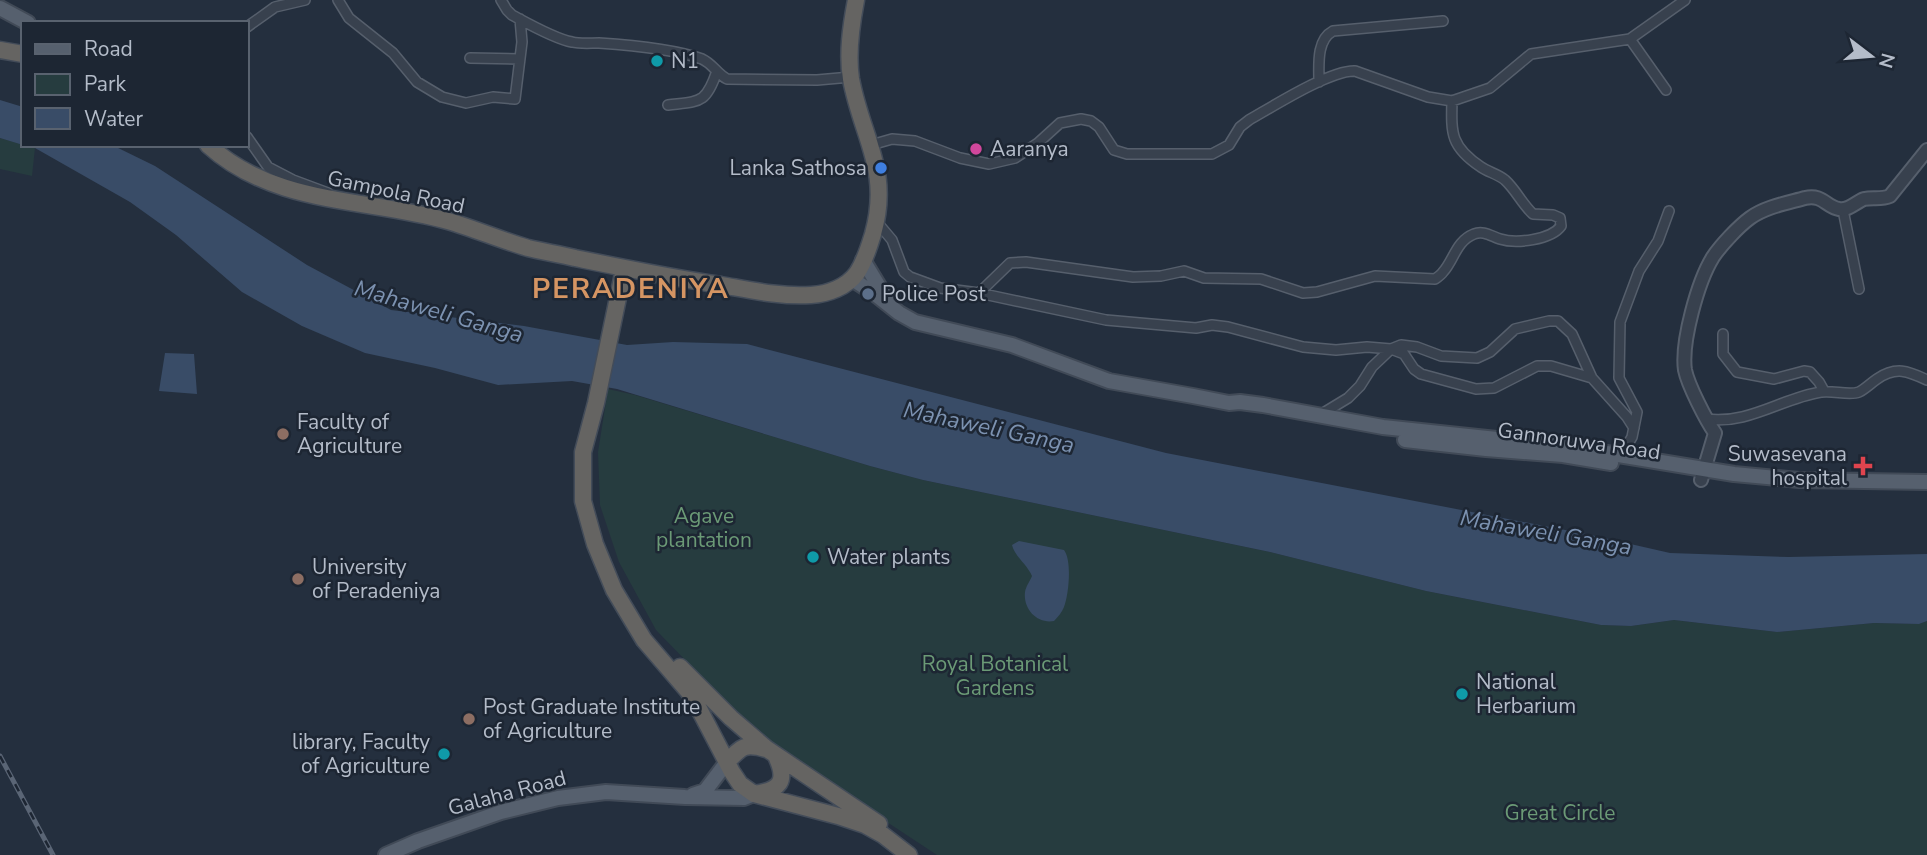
<svg xmlns="http://www.w3.org/2000/svg" width="1927" height="855" font-family="'Nunito Sans',sans-serif">
<rect width="100%" height="100%" fill="#242f3e"/>
<path fill="#263c3f" d="M0 138 35 148 32 176 0 169Z
M608 389 635 395 870 466 923 480 1270 552 1426 591 1601 625 1631 626 1674 620 1777 632 1874 623 1919 624 1927 621V855H937L773 747 758 735 656 630 619 562 600 505 598 452Z"/>
<path fill="#394c67" d="M0 100 23 107V145L0 138Z
M25 145H112L155 166 307 265 391 310 524 326 627 345 673 342 747 344 1166 453 1591 535 1670 553 1789 557 1927 554V621L1919 624 1874 623 1777 632 1674 620 1631 626 1601 625 1426 591 1270 552 923 480 870 466 617 389 572 381 498 385 435 368 365 353 302 326 242 292 176 235 130 202 35 148Z
M165 353 194 354 197 394 159 391Z
M1019 541 1064 550C1072 560 1069 594 1064 607 1062 612 1058 617 1054 621 1037 624 1023 609 1025 592 1026 586 1030 581 1032 576 1027 564 1015 557 1012 545Z"/>
<g fill="none" stroke-linecap="round" stroke-linejoin="round">
<defs>
<path id="minor" d="M338 0 349 18 393 53 417 82 442 97 466 103 493 97 515 99 522 42 520 19
M501 0 507 10 512 15C527 23 555 39 572 42 580 44 590 43 599 43 629 45 674 49 702 59 713 64 717 74 727 79L817 80 851 77
M247 27 275 7 305 0
M1630 39 1666 90
M470 58 520 59
M1319 82C1319 66 1316 40 1333 31L1443 21
M668 105C700 101 706 104 717 71
M247 137 268 167 293 180 328 193
M871 145 892 139 915 141 960 158 989 164 1015 158 1038 143 1060 123 1081 119 1091 121 1099 127 1114 150 1127 154H1212L1229 145 1240 127 1249 120C1272 107 1330 70 1355 71L1428 97 1452 101 1490 88 1531 54 1630 39 1685 0
M1843 210 1859 289
M876 221 892 240 904 272 910 277 940 288 979 293 1106 320 1196 328 1212 325 1228 327 1303 347 1336 350 1367 347 1391 349 1404 354 1414 369 1421 374 1476 389 1494 388 1537 366H1551L1592 378
M979 293 1010 263 1026 262 1133 277 1161 276 1184 271 1204 278 1261 279 1303 293 1317 292 1375 276 1435 279C1438 277 1441 275 1443 272 1454 260 1456 241 1474 234 1483 230 1491 236 1500 239 1516 244 1551 240 1561 226L1560 218 1553 215 1533 214C1522 204 1516 190 1505 180 1498 174 1488 172 1481 167 1451 147 1451 134 1452 101
M1723 334V354L1737 372 1774 379 1804 371 1810 372 1819 382 1824 391
M1320 415 1348 398 1360 386 1372 367 1391 349 1401 345 1417 347 1441 356 1477 358 1490 352 1515 329 1549 321H1558L1572 334 1592 378 1627 417 1634 428
M1706 419C1748 425 1782 398 1821 392 1833 390 1849 396 1859 392 1865 389 1871 383 1877 379 1896 366 1908 371 1927 380
M1621 456 1632 437 1637 412 1619 378 1620 322 1639 271 1658 241 1669 211"/>
<path id="tertiary" d="M1701 480 1715 433C1706 420 1688 385 1685 370 1681 342 1698 281 1713 257 1721 245 1739 226 1750 218 1765 207 1787 203 1805 198 1823 194 1826 207 1839 209 1848 211 1856 202 1864 199 1873 197 1881 200 1890 196L1927 150"/>
<path id="primary" d="M0 8 28 23
M863 260 886 298
M852 279 875 294 899 313 915 322 1012 345 1109 381 1193 396 1229 403 1240 402 1263 405 1383 427 1564 446 1734 474 1799 480 1927 482
M1405 440 1486 449 1563 455 1611 463
M693 795 705 791 727 762
M386 855 418 841 501 812 558 798 606 792 685 797 744 798 754 794"/>
<path id="trunk" d="M0 50 23 54
M208 145C275 206 367 198 448 221 475 229 501 240 528 248 544 252 560 254 575 258 624 268 672 278 721 285 750 290 781 297 811 295 828 294 847 287 857 273 865 261 869 247 873 234 891 170 862 138 851 79 847 53 851 26 856 0
M624 269 596 403 583 452V501L595 544 614 590 644 640 688 691 697 705 732 772 740 784 754 794 838 816 865 825 883 835 909 855
M680 667 731 718 767 749 879 824
M727 762C742 746 745 743 766 749
M754 794C780 790 788 782 776 756"/>
</defs>
<use href="#minor" stroke="#565f6c" stroke-width="12"/>
<use href="#tertiary" stroke="#565f6c" stroke-width="16"/>
<use href="#primary" stroke="#414a57" stroke-width="18"/>
<use href="#trunk" stroke="#434c59" stroke-width="19"/>
<use href="#minor" stroke="#38414e" stroke-width="9"/>
<use href="#tertiary" stroke="#38414e" stroke-width="12"/>
<use href="#primary" stroke="#56606e" stroke-width="14"/>
<use href="#trunk" stroke="#656462" stroke-width="16"/>
<defs>
<path id="rail" d="M0 756 53 855"/>
</defs>
<use href="#rail" stroke="#5a6575" stroke-width="5"/>
<use href="#rail" stroke="#1d2633" stroke-width="2.5" stroke-dasharray="8" stroke-linecap="butt"/>
</g>
<g fill="#0f9aa8" stroke="#1d2633" stroke-width="2.5">
<circle cx="657" cy="61" r="7"/>
<circle cx="813" cy="557" r="7"/>
<circle cx="1462" cy="694" r="7"/>
<circle cx="444" cy="754" r="7"/>
</g>
<circle fill="#d1479c" stroke="#1d2633" stroke-width="2.5" cx="976" cy="149" r="7"/>
<circle fill="#3f7fe0" stroke="#1d2633" stroke-width="2.5" cx="881" cy="168" r="7"/>
<circle fill="#5c6f8a" stroke="#1d2633" stroke-width="2.5" cx="868" cy="294" r="7"/>
<g fill="#8d6e63" stroke="#1d2633" stroke-width="2.5">
<circle cx="283" cy="434" r="7"/>
<circle cx="298" cy="579" r="7"/>
<circle cx="469" cy="719" r="7"/>
</g>
<path fill="#e0444e" stroke="#1d2633" stroke-width="2.5" d="M1859.5 455.5h7v7h7v7h-7v7h-7v-7h-7v-7h7z"/>
<g text-anchor="middle" stroke-width="5" stroke-linejoin="round" paint-order="stroke">
<g font-size="21" fill="#b4bcc9" stroke="#1d2633" text-anchor="start">
<text x="671" y="68">N1</text>
<text x="990" y="156">Aaranya</text>
<text x="867" y="175" text-anchor="end">Lanka Sathosa</text>
<text x="882" y="301">Police Post</text>
<text x="297" y="429">Faculty of<tspan x="297" dy="24">Agriculture</tspan></text>
<text x="1847" y="461" text-anchor="end">Suwasevana<tspan x="1847" dy="24">hospital</tspan></text>
<text x="827" y="564">Water plants</text>
<text x="312" y="574">University<tspan x="312" dy="24">of Peradeniya</tspan></text>
<text x="1476" y="689">National<tspan x="1476" dy="24">Herbarium</tspan></text>
<text x="483" y="714">Post Graduate Institute<tspan x="483" dy="24">of Agriculture</tspan></text>
<text x="430" y="749" text-anchor="end">library, Faculty<tspan x="430" dy="24">of Agriculture</tspan></text>
</g>
<g font-size="21" fill="#b4bcc9" stroke="#1d2633">
<text transform="translate(396 192) rotate(12)" y="7">Gampola Road</text>
<text transform="translate(1579 441) rotate(8)" y="7">Gannoruwa Road</text>
<text transform="translate(507 793) rotate(-15)" y="7">Galaha Road</text>
</g>
<g font-size="21" fill="#6b9a76" stroke="#1d2633">
<text x="704" y="523">Agave<tspan x="704" dy="24">plantation</tspan></text>
<text x="995" y="671">Royal Botanical<tspan x="995" dy="24">Gardens</tspan></text>
<text x="1560" y="820">Great Circle</text>
</g>
<g font-size="23" font-style="italic" fill="#7c92b1" stroke="#1d2633">
<text transform="translate(439 311) rotate(16)" y="8">Mahaweli Ganga</text>
<text transform="translate(989 427) rotate(12)" y="8">Mahaweli Ganga</text>
<text transform="translate(1546 532) rotate(10)" y="8">Mahaweli Ganga</text>
</g>
<g font-size="28" font-weight="bold" letter-spacing="2" fill="#d59563" stroke="#1d2633">
<text x="631" y="298">PERADENIYA</text>
</g>
</g>
<rect x="21" y="21" width="228" height="126" fill="#1d2633" stroke="#59626f" stroke-width="2"/>
<rect x="35" y="44" width="35" height="10" fill="#56606e" stroke="#59626f" stroke-width="2"/>
<text x="84" y="56" font-size="21" fill="#b4bcc9">Road</text>
<rect x="35" y="74" width="35" height="21" fill="#263c3f" stroke="#59626f" stroke-width="2"/>
<text x="84" y="91" font-size="21" fill="#b4bcc9">Park</text>
<rect x="35" y="108" width="35" height="21" fill="#394c67" stroke="#59626f" stroke-width="2"/>
<text x="84" y="126" font-size="21" fill="#b4bcc9">Water</text>
<g transform="translate(1871 56) rotate(106)" stroke="#1d2633" stroke-width="5" paint-order="stroke">
<path d="M0-5L12 26L0 18L-12 26Z" fill="#b4bcc9"/>
<text y="-10" font-size="19" font-weight="bold" text-anchor="middle" fill="#b4bcc9">N</text>
</g>
</svg>
